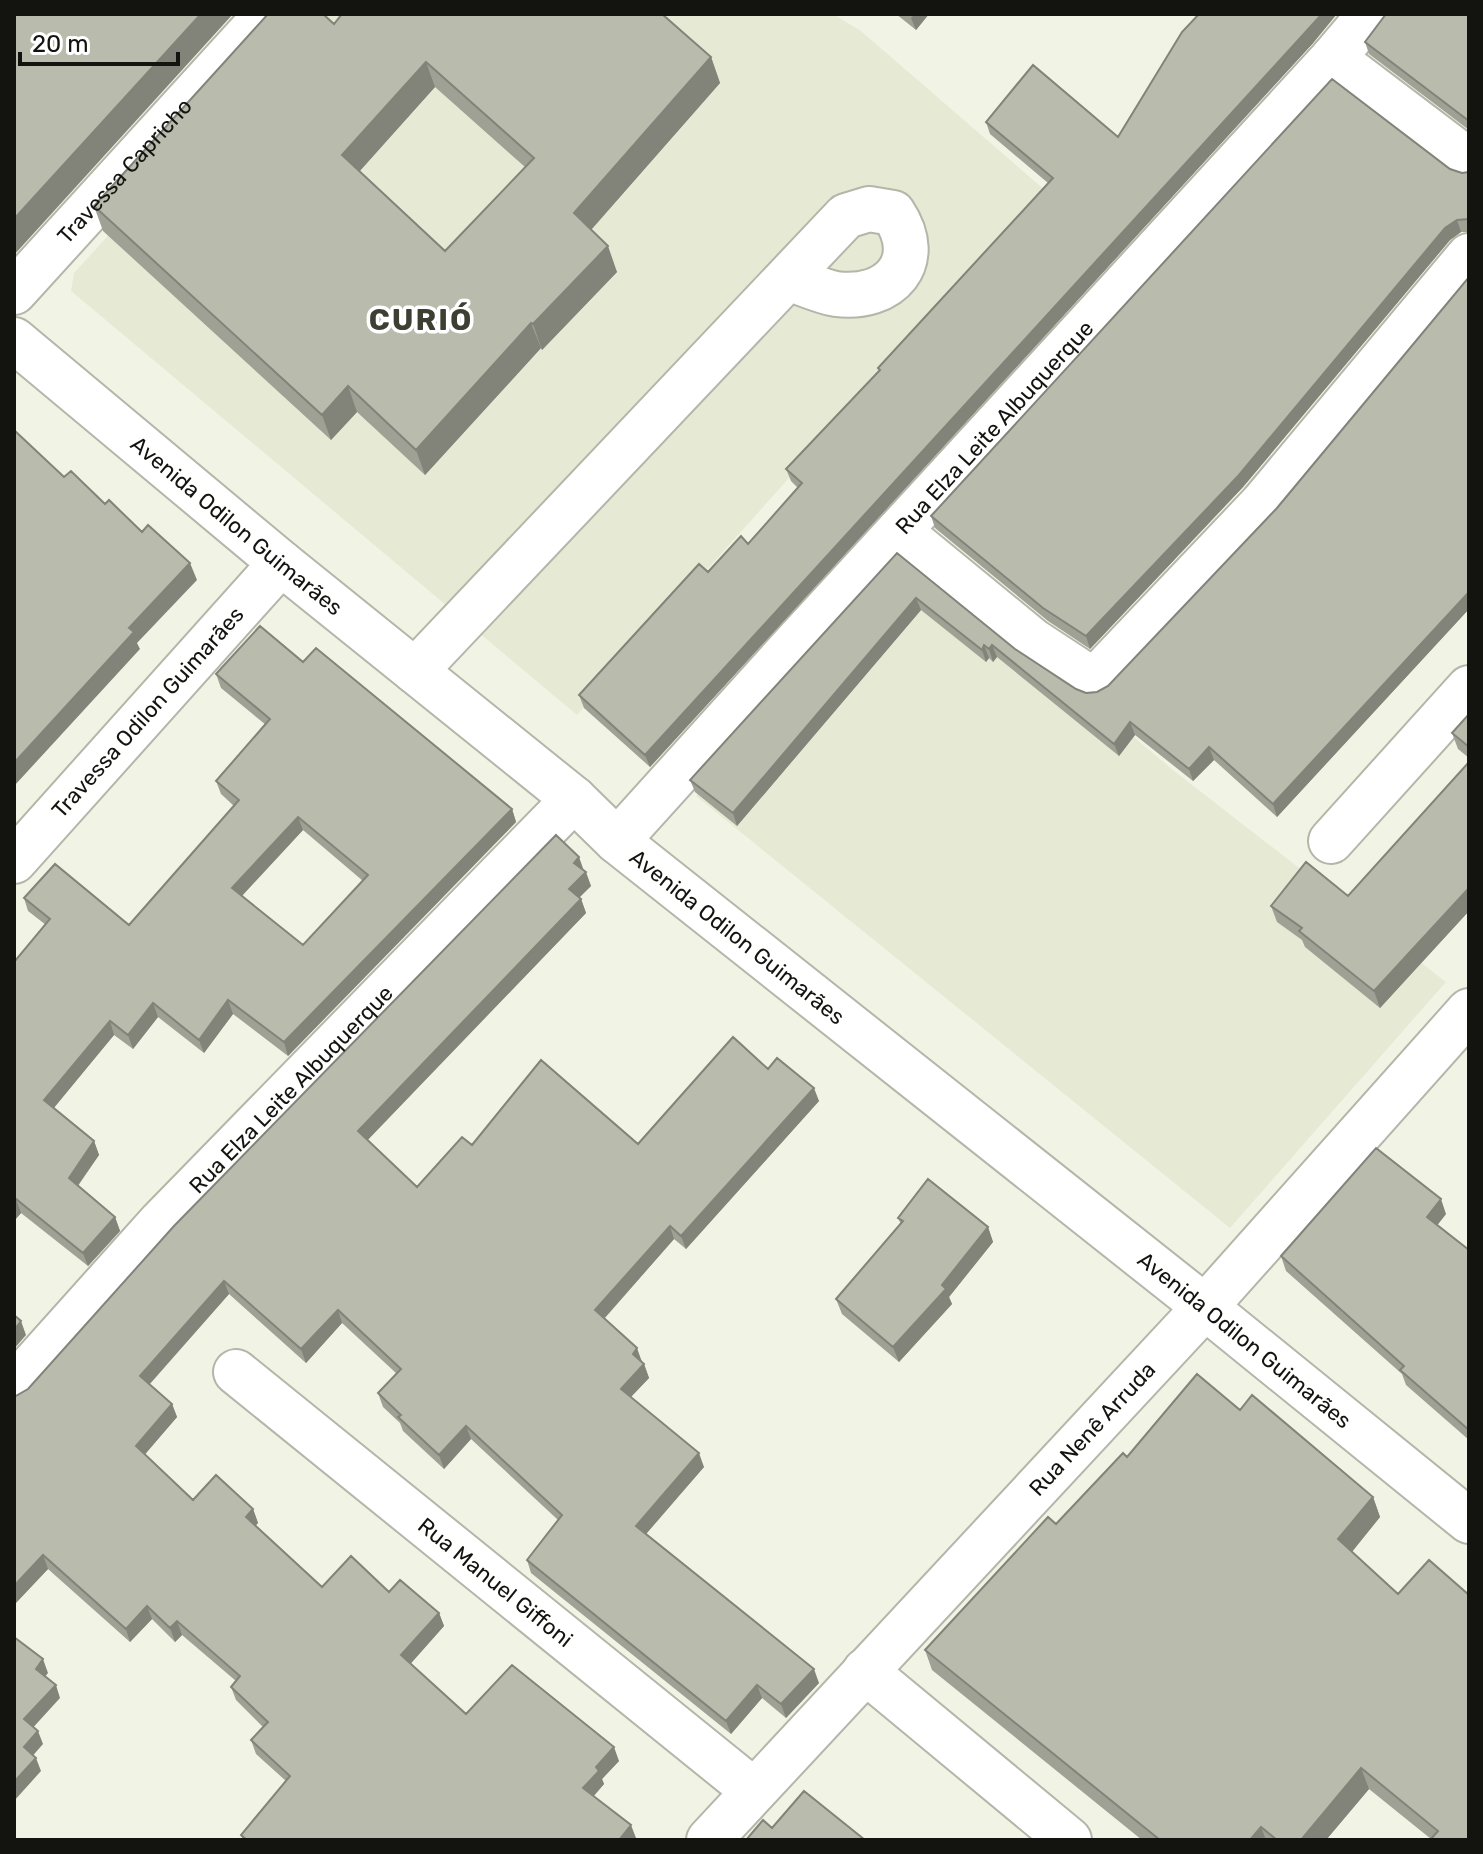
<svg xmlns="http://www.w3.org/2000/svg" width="1483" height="1854" font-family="Rubik,sans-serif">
<rect width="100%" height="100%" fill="#f1f4e5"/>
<path fill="#e6ead4" d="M310 14H833L861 31 1046 191 577 715 71 291 74 273Z
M904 543 1173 770 1446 982 1230 1228 696 796Z"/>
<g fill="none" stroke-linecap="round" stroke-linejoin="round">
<defs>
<g id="minor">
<path d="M1333 58 1469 161"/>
<path id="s1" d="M14 292 267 14"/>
<path id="s2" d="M14 340 281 563 574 799 617 841 1205 1307 1469 1521"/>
<path d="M899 531 1033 641 1094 681 1262 504 1469 256"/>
<path d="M415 671 846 216 869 209 893 213C926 262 890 301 836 294 820 291 803 283 788 278"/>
<path id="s3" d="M617 841 794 645 1333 58 1370 14"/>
<path d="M1331 841 1469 688"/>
<path id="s4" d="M14 861 281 563"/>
<path id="s5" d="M236 1372 754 1791"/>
<path id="s6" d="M14 1386 161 1222 574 799"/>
<path d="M865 1671 1069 1840"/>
<path id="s7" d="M709 1840 1205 1307 1469 1011"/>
</g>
</defs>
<use href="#minor" stroke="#b3b6a8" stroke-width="48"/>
<use href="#minor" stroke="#fff" stroke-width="44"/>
</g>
<path fill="#9fa195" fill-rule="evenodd" d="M896 14H929L916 30Z
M1469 14V130L1369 54 1365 42 1385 18Z
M334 24 711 57 720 83 591 230 617 272 542 350 541 348 425 475 357 412 331 440 103 231 94 206ZM435 87 525 167 445 251 359 171Z
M1314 42 650 767 584 708 579 695 708 572 748 544 798 488 791 481 786 469 879 371 878 368 1048 183 990 134 986 122 1118 137Z
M1450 169 1462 173 1469 172V232H1461L1450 240 1243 487 1090 649 1048 621 935 528 931 516Z
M1469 277V609L1277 817 1214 760 1193 781 1135 735 1119 756 997 657 993 662 989 658 986 662 921 610 737 826 695 792 690 780 897 553 1015 649 1076 689 1086 693 1097 692 1108 686 1277 508Z
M303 662 512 809 516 822 288 1056 233 1014 204 1053 158 1017 133 1049 114 1035 53 1108 94 1141 99 1155 78 1186 115 1217 120 1231 88 1266 21 1213 14 1221 46 925 28 911 24 898 129 925 234 806 221 794 216 781 266 725 221 688 216 674ZM303 830 363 881 303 945 242 896Z
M1469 714V758L1458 749 1452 733Z
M1469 762V911L1380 1008 1305 947 1302 940 1277 922 1271 906 1348 896Z
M584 871 591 886 579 897 581 899 586 913 367 1140 417 1187 472 1145 638 1144 768 1069 819 1101 686 1249 674 1239 605 1318 644 1364 649 1378 631 1397 704 1467 645 1534 819 1683 786 1718 762 1698 731 1734 531 1573 527 1560 558 1520 471 1439 444 1469 403 1431 400 1423 383 1407 378 1393 397 1374 342 1323 306 1363 229 1294 150 1384 172 1404 177 1417 145 1454 193 1500 253 1509 258 1523 255 1526 322 1587 389 1592 439 1613 444 1626 410 1664 466 1714 619 1761 602 1779 604 1784 594 1796 636 1838 635 1840H243L241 1835 286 1781 256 1754 251 1740 263 1727 236 1700 231 1687 236 1681 182 1635 175 1642 152 1619 130 1642 48 1569 14 1605V1397L28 1389Z
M1446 1214 1437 1225 1469 1250V1440L1406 1385 1402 1374 1286 1271 1281 1256Z
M898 1218 988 1227 993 1242 949 1297 952 1304 899 1362 842 1314 836 1299 901 1224Z
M1240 1410 1373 1497 1380 1517 1352 1552 1469 1840 1431 1839 1369 1789 1326 1840H1142L932 1670 925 1650 1127 1457Z"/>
<path fill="#828379" d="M201 14H233L14 255V219Z
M915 14H929L916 30 911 18Z
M1322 14H1337L1314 42 650 767 645 755Z
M711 57 720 83 583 239 574 213Z
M426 62 435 87 351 181 342 155Z
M1457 220 1461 232 1450 240 1243 487 1090 649 1086 636 1445 228Z
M608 246 617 272 542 350 533 324Z
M531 323 541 348 425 475 416 450Z
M348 386 357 412 331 440 322 415Z
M190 563 197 580 137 643 140 649 15 785 14 763 129 628Z
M1469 592V609L1277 817 1273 804Z
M916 598 921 610 737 826 733 813Z
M984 645 989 658 986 662 982 650Z
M992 645 997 657 993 662 989 649Z
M1130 722 1135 735 1119 756 1114 744Z
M1209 747 1214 760 1193 781 1189 769Z
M512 809 516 822 288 1056 284 1042Z
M298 817 303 830 237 901 232 888Z
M579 857 584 871 574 863Z
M586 872 591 886 574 903 569 889Z
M1469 888V911L1380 1008 1374 991Z
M581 899 586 913 363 1145 358 1131Z
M228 1000 233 1014 204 1053 199 1040Z
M153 1003 158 1017 133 1049 128 1035Z
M110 1021 114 1035 49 1114 44 1100Z
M814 1088 819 1101 686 1249 681 1236Z
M94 1141 99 1155 73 1192 69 1178Z
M16 1199 21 1213 14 1221V1202Z
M1441 1199 1446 1214 1432 1232 1427 1217Z
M115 1217 120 1231 88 1266 83 1253Z
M670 1226 674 1239 600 1323 595 1310Z
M988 1227 993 1242 949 1297 952 1304 899 1362 893 1347Z
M224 1281 229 1294 145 1389 140 1376Z
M338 1310 342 1323 306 1363 301 1349Z
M21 1321 26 1335 14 1349V1330Z
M637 1348 642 1362 633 1354Z
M644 1364 649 1378 626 1402 621 1389Z
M172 1404 177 1417 141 1459 136 1446Z
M466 1426 471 1439 444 1469 439 1455Z
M699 1453 704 1467 641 1540 636 1526Z
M1373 1497 1380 1517 1346 1559 1338 1539Z
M253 1509 258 1523 251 1530 246 1517Z
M43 1555 48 1569 14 1605V1586Z
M147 1606 152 1619 130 1642 126 1629Z
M439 1613 444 1626 406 1669 401 1655Z
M177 1621 182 1635 175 1642 170 1628Z
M43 1659 48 1673 41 1682 36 1669Z
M814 1669 819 1683 786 1718 781 1704Z
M56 1685 60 1698 29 1732 24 1719Z
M757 1685 762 1698 731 1734 726 1721Z
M38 1731 43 1744 29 1760 24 1747Z
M614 1747 619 1761 602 1779 604 1784 588 1802 583 1788 596 1767Z
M36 1758 41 1771 14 1801V1782Z
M1361 1768 1369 1789 1326 1840H1301Z
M631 1825 636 1838 635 1840H619Z
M1261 1827 1266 1840H1250Z"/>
<path fill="#b9bbad" stroke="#828379" stroke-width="2" fill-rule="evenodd" d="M14 14H201L14 219Z
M268 14H323L334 24 342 14H662L711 57 574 213 608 246 533 324 531 323 416 450 348 386 322 415 94 206ZM426 62 534 158 445 251 342 155Z
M1199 14H1322L645 755 579 695 699 564 708 572 741 536 748 544 802 483 786 469 880 370 878 368 1053 178 986 122 1033 65 1118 137 1182 32Z
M1386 14H1469V121L1365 42Z
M1332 79 1450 169 1462 173 1469 172V219L1457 220 1445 228 1239 475 1086 636 1043 608 931 516Z
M1469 277V592L1273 804 1209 747 1189 769 1130 722 1114 744 992 645 989 649 984 645 982 650 916 598 733 813 690 780 897 553 1015 649 1076 689 1086 693 1097 692 1108 686 1277 508Z
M14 430 64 477 71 471 105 504 109 500 142 532 148 525 190 563 129 628 134 632 14 763Z
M260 626 303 662 316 648 512 809 284 1042 228 1000 199 1040 153 1003 128 1035 110 1021 44 1100 94 1141 69 1178 115 1217 83 1253 16 1199 14 1202V962L50 919 24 898 55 864 129 925 239 800 216 781 270 719 216 674ZM298 817 368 875 303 945 232 888Z
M1469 714V747L1452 733Z
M1469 762V888L1374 991 1299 931 1302 928 1271 906 1306 862 1348 896Z
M556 835 579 857 574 863 586 872 569 889 581 899 358 1131 417 1187 462 1137 472 1145 541 1060 638 1144 733 1037 768 1069 777 1058 814 1088 681 1236 670 1226 595 1310 637 1348 633 1354 644 1364 621 1389 699 1453 636 1526 814 1669 781 1704 757 1685 726 1721 527 1560 562 1515 466 1426 439 1455 398 1417 401 1415 378 1393 401 1369 338 1310 301 1349 224 1281 140 1376 172 1404 136 1446 193 1500 216 1475 253 1509 246 1517 322 1587 351 1556 389 1592 400 1580 439 1613 401 1655 466 1714 512 1665 614 1747 596 1767 599 1771 583 1788 631 1825 619 1840H247L241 1835 290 1776 251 1740 268 1722 231 1687 240 1676 177 1621 170 1628 147 1606 126 1629 43 1555 14 1586V1397L28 1389 174 1226Z
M1376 1148 1441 1199 1427 1217 1469 1250V1430L1400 1370 1404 1366 1281 1256Z
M928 1179 988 1227 942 1285 946 1289 893 1347 836 1299 903 1221 898 1218Z
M14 1315 21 1321 14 1330Z
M1197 1374 1240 1410 1252 1395 1373 1497 1338 1539 1398 1594 1429 1560 1469 1595V1840H1430L1438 1831 1361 1768 1301 1840H1277L1261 1827 1250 1840H1160L925 1650 1048 1517 1056 1524 1123 1453 1127 1457Z
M14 1637 43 1659 36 1669 56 1685 24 1719 38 1731 24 1747 36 1758 14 1782Z
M804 1791 865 1840H746L763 1820 772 1828Z"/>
<g text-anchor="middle" stroke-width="7" stroke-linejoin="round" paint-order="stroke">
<g font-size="22" fill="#13130f" stroke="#fff">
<text dy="8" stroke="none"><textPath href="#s1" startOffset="164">Travessa Capricho</textPath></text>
<text dy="8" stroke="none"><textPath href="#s3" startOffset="560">Rua Elza Leite Albuquerque</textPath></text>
<text dy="8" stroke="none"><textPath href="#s2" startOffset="290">Avenida Odilon Guimarães</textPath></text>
<text dy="8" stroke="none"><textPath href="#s4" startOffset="200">Travessa Odilon Guimarães</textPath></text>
<text dy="8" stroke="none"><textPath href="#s2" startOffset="938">Avenida Odilon Guimarães</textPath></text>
<text dy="8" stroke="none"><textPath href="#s6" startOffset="406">Rua Elza Leite Albuquerque</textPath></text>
<text dy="8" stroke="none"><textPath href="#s2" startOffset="1586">Avenida Odilon Guimarães</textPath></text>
<text dy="8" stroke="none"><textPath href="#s7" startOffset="562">Rua Nenê Arruda</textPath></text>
<text dy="8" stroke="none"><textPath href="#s5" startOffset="334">Rua Manuel Giffoni</textPath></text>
</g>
<g font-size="30" font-weight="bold" letter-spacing="2" fill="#3d3f33" stroke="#fff">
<text x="421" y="330">CURIÓ</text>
</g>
</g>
<rect width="1483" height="1854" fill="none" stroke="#13130f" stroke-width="32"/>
<path d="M20 52v12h158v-12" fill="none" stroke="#13130f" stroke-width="4"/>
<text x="32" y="52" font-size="24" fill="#13130f" stroke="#ffffff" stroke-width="6" paint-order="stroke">20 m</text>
</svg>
